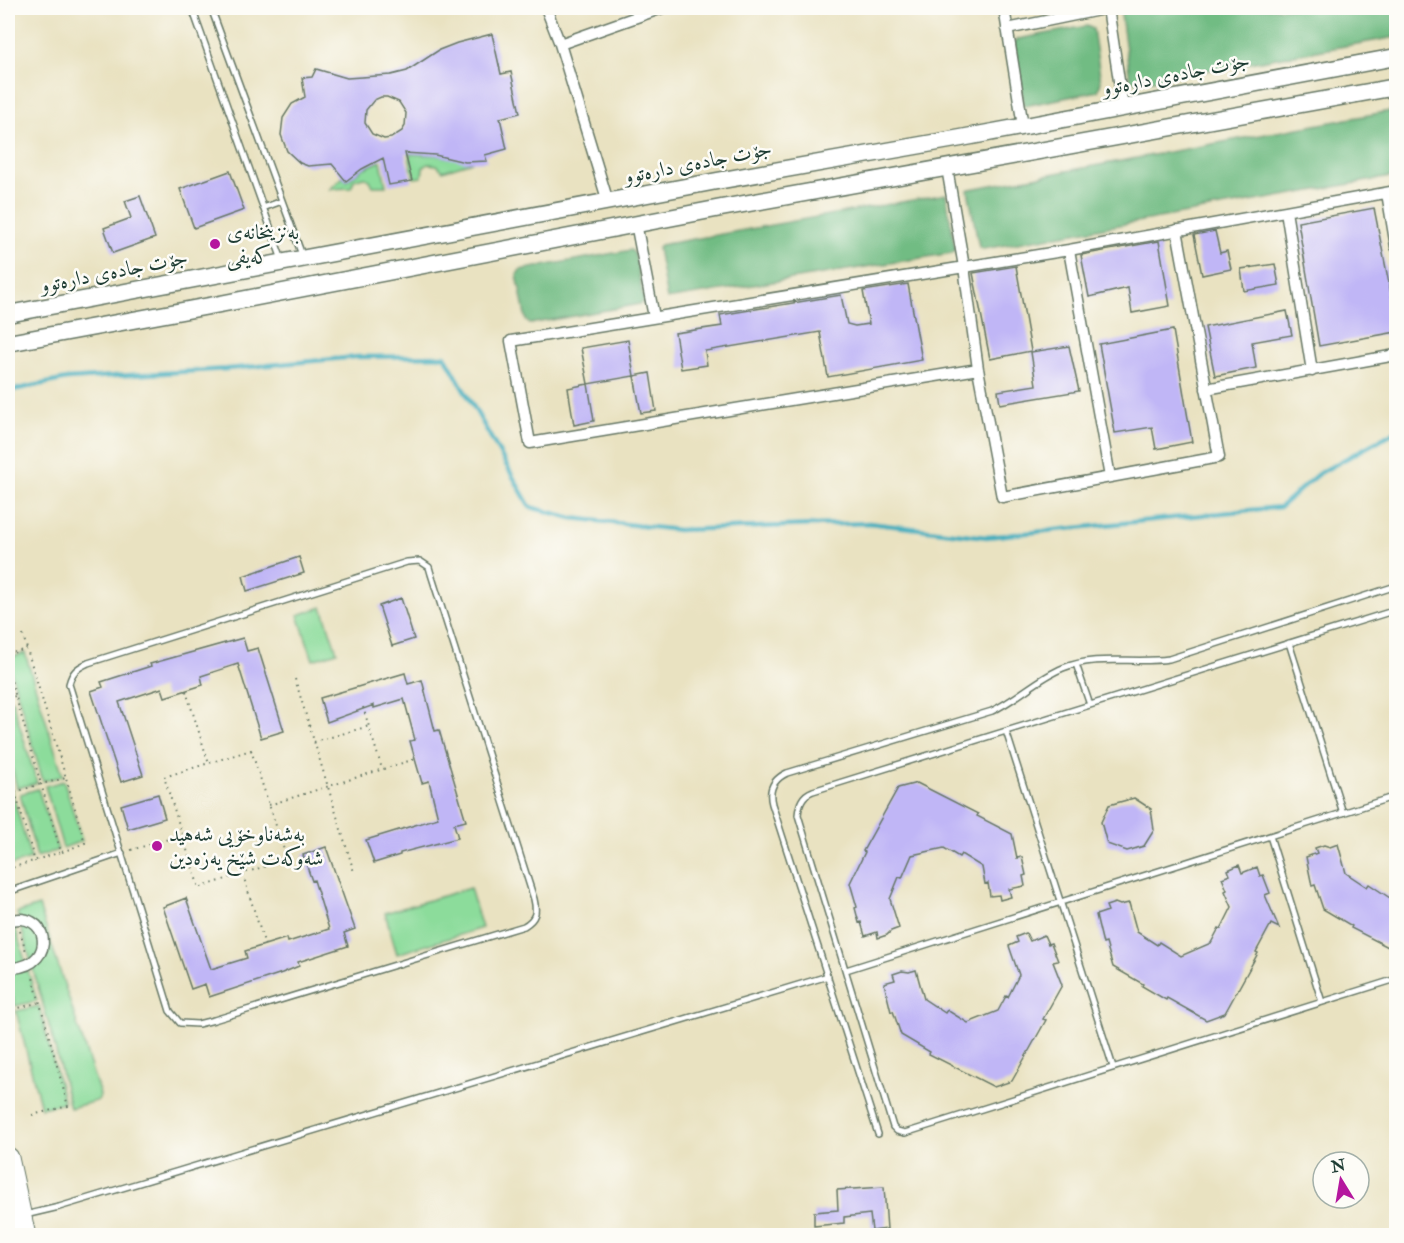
<svg xmlns="http://www.w3.org/2000/svg" width="1404" height="1243" font-family="'IM FELL Double Pica',Amiri,serif">
<rect width="100%" height="100%" fill="#fdfcf7"/>
<filter id="ink" filterUnits="userSpaceOnUse"><feTurbulence type="fractalNoise" baseFrequency=".0167" numOctaves="2"/><feDisplacementMap in="SourceGraphic" scale="12" xChannelSelector="R" yChannelSelector="G"/><feConvolveMatrix kernelMatrix="1 2 1 2 8 2 1 2 1" color-interpolation-filters="sRGB"/></filter>
<filter id="wash" filterUnits="userSpaceOnUse"><feTurbulence type="fractalNoise" baseFrequency=".008" numOctaves="4" result="noise"/><feDisplacementMap in="SourceGraphic" scale="24" xChannelSelector="R" yChannelSelector="G"/><feGaussianBlur stdDeviation="1.35" result="paint"/><feColorMatrix in="noise" values="0 0 0 0 0 0 0 0 0 0 0 0 0 0 0 0 0 1.4 0 .05"/><feComposite in="paint" operator="in"/></filter>
<g filter="url(#wash)">
<rect width="100%" height="100%" fill="#e9e2c1"/>
<path fill="#8cdc9b" stroke="#568c68" stroke-width="1.5" d="M409 154 435 155 472 162 443 171 437 165 428 164 423 168 422 177 414 178Z
M381 161 386 186H373L370 180 363 177 354 180 351 188 330 189 343 177 347 181 362 169Z
M322 607 337 652 313 660 298 615Z
M25 653 63 776 43 781 8 661V658Z
M12 700 37 783 17 788 8 754V702Z
M8 778 31 859 8 866Z
M64 781 82 841 63 848 45 786Z
M38 789 58 850 37 857 20 794Z
M470 888 482 928 397 954 385 913Z
M39 906 100 1095 99 1099 96 1101 70 1108 52 1036 17 913Z
M13 920 37 1001 15 1006 8 981V921Z
M39 1006 64 1103 41 1108 16 1011Z"/>
<path fill="#71bc83" stroke="#487c5c" stroke-width="1.5" d="M1120 8H1396V37L1136 83 1130 78Z
M1087 26 1093 29 1101 82 1098 91 1024 106 1014 43 1018 39Z
M1396 110V176L983 249 979 247 968 190 970 189Z
M946 194 955 250 952 253 667 299 658 248 660 245Z
M631 250 635 254 644 301 640 304 530 324 526 320 517 275 520 270Z"/>
<g fill="none" stroke-linecap="round" stroke-linejoin="round">
<path stroke="#3fadbd" stroke-width="4.5" d="M8 391 67 379 227 369 356 357 445 356 530 507 572 518 678 530 869 523 987 537 1280 507 1318 474 1396 431"/>
</g>
<g id="blocks">
<path fill="#c0b6f6" fill-rule="evenodd" d="M492 34 501 74 511 72 520 113 500 118 507 149 485 155 487 161 465 162 435 155 405 153 412 181 389 185 383 158 362 169 346 181 332 164 308 166 300 163 287 151 281 135 283 118 292 104 305 97 302 78 312 77 316 69 347 78 391 75 407 71 439 50 457 43ZM381 97H387L399 102 406 113 405 126 402 131 391 138 384 139 372 134 365 123 366 110 374 100Z
M230 171 244 210 194 228 180 189Z
M140 196 155 238 113 253 104 228 131 218 125 201Z
M1374 208 1396 319V332L1319 346 1298 222Z
M1215 231 1220 253 1227 251 1231 269 1202 275 1194 235Z
M1159 241 1170 306 1132 313 1128 288 1089 297 1081 255Z
M1275 264 1279 285 1244 291 1241 269Z
M1016 266 1031 351 990 359 973 273Z
M908 284 922 360 828 377 820 332 705 351 707 365 681 369 675 333 722 326 720 315 841 295 847 324 855 326 869 324 863 291Z
M1287 311 1292 335 1252 342 1256 368 1215 376 1205 327Z
M1173 330 1192 442 1156 449 1152 427 1115 433 1099 344Z
M628 340 634 376 588 384 581 348Z
M1069 346 1079 391 1000 404 998 391 1036 385 1031 352Z
M650 373 656 411 641 413 634 376Z
M588 384 594 421 574 425 568 388Z
M299 557 304 573 247 591 243 576Z
M401 598 414 639 392 646 379 606Z
M243 638 247 651 258 648 284 731 261 738 238 664 201 676 203 685 165 697 162 688 119 702 143 775 121 782 91 691 103 687 101 682 151 666 150 664Z
M405 673 408 684 422 680 435 731 439 730 466 821 454 824 458 838 400 853V855L374 863 366 840 438 818 429 781 422 783 415 759 410 741 415 740 404 699 374 708V705L327 722 320 698Z
M917 783 978 814 977 816 1012 834 1017 858 1022 857 1026 875 1023 876 1025 886 1009 889 1011 897 1000 900 999 895 990 896 988 883 985 884 982 867 961 854 959 857 944 848 912 855 902 878 899 877 890 899 899 928 891 931 887 935 878 938 877 932 865 936 861 922 859 923 855 908 857 907 850 883 865 852 863 851 898 788Z
M158 794 165 818 128 829 121 805Z
M1134 798 1151 809 1154 830 1144 846 1127 851 1107 844 1101 822 1109 805Z
M1338 844 1346 873 1367 887 1369 884 1390 898 1396 895V951L1351 928 1352 926 1323 909 1315 885 1312 886 1306 857 1317 853 1315 848 1324 845 1330 847Z
M326 847 355 929 344 933 348 946 298 962 299 966 282 973 209 997 205 984 191 989 163 907 186 898 211 969 247 958 245 951 287 938 288 942 329 929 314 880 312 881 303 855Z
M1239 865 1242 873 1257 867 1260 876 1263 875 1270 893 1265 895 1279 928 1271 924 1256 952 1258 953 1225 1013 1206 1020 1167 998 1166 1000 1142 986 1143 984 1113 967 1106 943 1103 944 1096 915 1108 911 1106 906 1115 903 1120 905 1129 903 1137 932 1157 945 1159 942 1181 956 1211 943 1219 928 1221 929 1232 907 1225 891 1227 890 1222 878 1230 875 1228 870Z
M1026 933 1030 941 1044 935 1048 944 1051 943 1058 961 1053 962 1062 985 1043 1019 1046 1020 1012 1081 994 1087 929 1054 930 1052 901 1035 893 1011 891 1012 884 983 895 980 893 974 902 971 909 972 916 970 924 999 945 1013 947 1010 968 1023 998 1011 1006 996 1008 997 1019 975 1009 946 1018 942 1016 937Z
M884 1187 887 1229 872 1231 870 1214 844 1217V1223L814 1226V1212L838 1210 837 1190Z"/>
</g>
</g>
<g filter="url(#ink)">
<use href="#blocks" fill-opacity="0" stroke="#667765" stroke-width="1.5"/>
<g fill="none" stroke-linecap="round" stroke-linejoin="round">
<defs>
<path id="lane" d="M192 8 282 260
M211 8 302 255
M263 208 282 201
M420 561 429 567 431 574 534 899C537 912 536 919 524 926L214 1020 198 1024 180 1023 170 1011 69 684C72 672 77 668 88 663L407 562Z
M1396 610 813 791C802 795 799 804 798 815L893 1127 897 1131 905 1133 1396 979
M1289 643 1343 813
M1076 664 1090 705
M1006 731 1113 1067
M1270 836 1322 1002
M8 892 122 853
M846 970 1396 796
M878 1134 772 804C768 789 774 779 787 773L992 711C1018 699 1038 678 1063 668 1098 654 1133 664 1169 659L1396 586
M25 1215 59 1207 828 976"/>
<path id="street" d="M546 8 560 44 608 202
M1004 8 1023 126
M1108 8 1123 107
M1007 29 1109 8
M560 44 662 8
M947 168 964 267 978 369 1002 497 1219 457 1177 230
M1387 193 1396 247
M1286 211 1312 371
M636 223 654 317
M1069 250 1110 477
M978 369 530 443 511 341 1069 250 1396 191
M1206 389 1396 355"/>
<path id="secondary" d="M8 314 717 181 961 138 1396 57
M8 343 220 304 721 208 1396 87"/>
<path id="highway" d="M8 1158 25 1236"/>
</defs>
<use href="#lane" stroke="#667765" stroke-width="8"/>
<use href="#street" stroke="#667765" stroke-width="13"/>
<use href="#secondary" stroke="#667765" stroke-width="19"/>
<use href="#highway" stroke="#667765" stroke-width="23"/>
<path stroke="#667765" stroke-width="2" stroke-dasharray="1.5 4.5" stroke-linecap="butt" d="M23 635 27 649
M8 654 27 649 66 778 41 784 61 852 8 869
M8 670 41 784 15 792 8 766
M295 679 354 872
M186 691 209 764
M8 699 15 696
M363 707 382 769
M314 742 369 726
M251 750 287 859 199 888 164 777Z
M15 792 35 862
M269 805 415 759
M131 850 182 835
M62 852 85 843 66 778
M243 875 265 945
M20 931 26 951
M8 1011 40 1002
M32 1115 68 1106 32 974"/>
<use href="#lane" stroke="#fff" stroke-width="5"/>
<use href="#street" stroke="#fff" stroke-width="10"/>
<use href="#secondary" stroke="#fff" stroke-width="16"/>
<use href="#highway" stroke="#fff" stroke-width="21"/>
<defs>
<path id="street-bridge" d="M8 921C49 908 58 965 13 968"/>
</defs>
<use href="#street-bridge" stroke="#667765" stroke-width="13" stroke-linecap="butt"/>
<use href="#street-bridge" stroke="#fff" stroke-width="10"/>
</g>
</g>
<g fill="#b5179e" stroke="#fdfcf7" stroke-width="2">
<circle cx="215" cy="244" r="6"/>
<circle cx="157" cy="846" r="6"/>
</g>
<g text-anchor="middle" stroke-width="5" stroke-linejoin="round" paint-order="stroke">
<g font-size="21" fill="#1f3d34" stroke="#fdfcf7">
<text transform="translate(1176 74) rotate(-11)" y="7">جۆت جادەی دارەتوو</text>
<text transform="translate(698 162) rotate(-11)" y="7">جۆت جادەی دارەتوو</text>
<text transform="translate(114 271) rotate(-11)" y="7">جۆت جادەی دارەتوو</text>
</g>
<g font-size="21" fill="#1f3d34" stroke="#fdfcf7" text-anchor="start">
<text x="227" y="239">بەنزینخانەی<tspan x="227" dy="24">کەیفی</tspan></text>
<text x="169" y="841">بەشەناوخۆیی شەهید<tspan x="169" dy="24">شەوکەت شێخ یەزەدین</tspan></text>
</g>
</g>
<rect width="1404" height="1243" fill="none" stroke="#fdfcf7" stroke-width="30"/>
<g transform="translate(1341 1180) rotate(349)"><circle r="28" fill="#fdfcf7" stroke="#a4b0a9" stroke-width="1.5"/>
<path d="M0-4.5L10 22L0 15L-10 22Z" fill="#b5179e"/>
<text y="-9" font-size="16" font-weight="bold" text-anchor="middle" fill="#1f3d34">N</text>
</g>
</svg>
